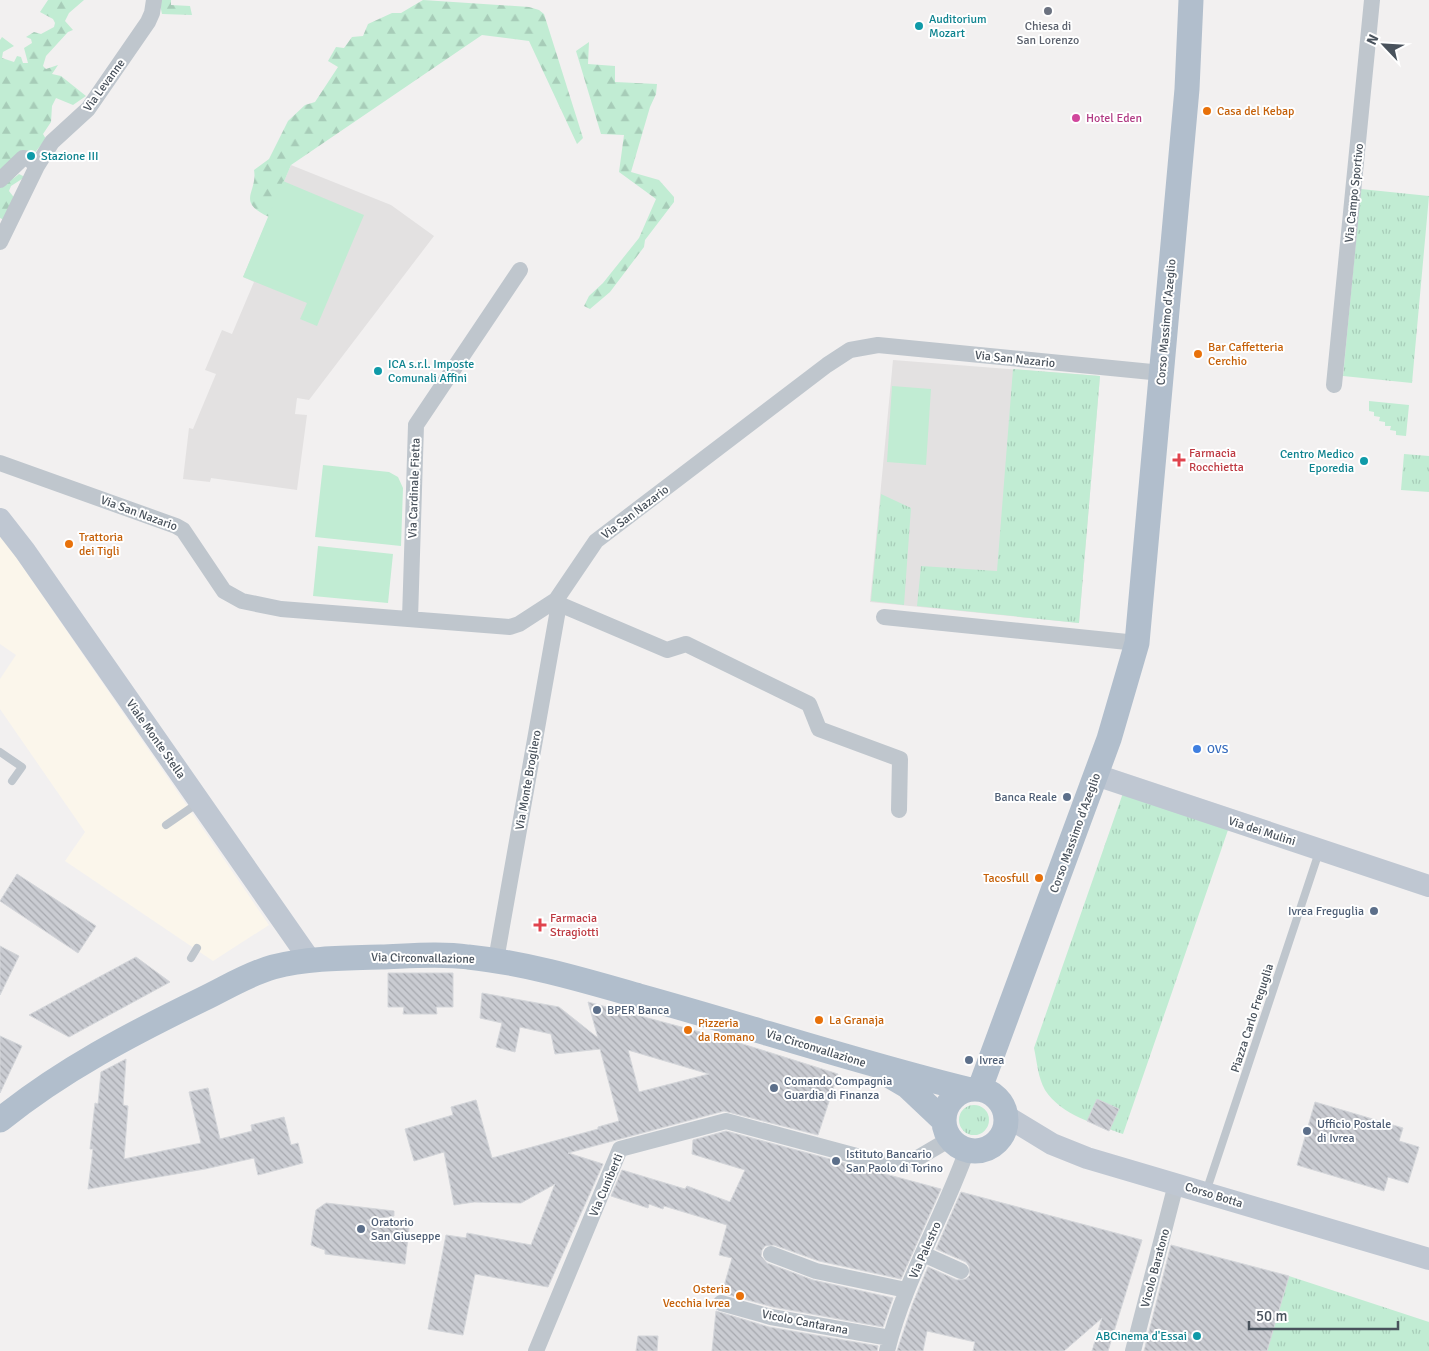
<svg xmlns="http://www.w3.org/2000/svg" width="1429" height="1351" font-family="Signika,sans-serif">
<defs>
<pattern id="grass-tufts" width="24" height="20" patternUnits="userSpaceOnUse" patternTransform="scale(1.25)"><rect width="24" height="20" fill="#c1ecd3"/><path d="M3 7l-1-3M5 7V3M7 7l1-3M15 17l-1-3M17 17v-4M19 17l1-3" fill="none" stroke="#a7ccb8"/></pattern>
<pattern id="forest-firs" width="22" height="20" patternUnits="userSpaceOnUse" patternTransform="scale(1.25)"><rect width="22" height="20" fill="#c1ecd3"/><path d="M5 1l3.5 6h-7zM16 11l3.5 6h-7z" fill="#a7ccb8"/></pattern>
<pattern id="building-back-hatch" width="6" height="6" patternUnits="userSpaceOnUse" patternTransform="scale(1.25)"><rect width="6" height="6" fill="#caccd2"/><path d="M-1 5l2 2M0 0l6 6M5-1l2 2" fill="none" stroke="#a6a8ae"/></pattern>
</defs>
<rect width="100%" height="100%" fill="#f2f0f0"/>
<path fill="#fbf6eb" d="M0 534 269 925 213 961 65 861 85 832 0 709V679L16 655 0 644Z"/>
<path fill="#e3e1e1" d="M291 165 391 205 434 236 309 400 297 398 295 414 307 415 297 490 211 478 210 482 183 479 189 428 193 429 216 374 205 370 222 330 232 334 254 282 243 277Z
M893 360 1100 376 1079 623 870 602Z"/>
<path fill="url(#grass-tufts)" d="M1361 189 1429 196 1412 383 1343 376Z
M1013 369 1100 376 1079 623 917 606 921 566 997 571Z
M1369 401 1409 405 1406 436 1396 435V431L1390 430 1391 426H1385V422L1379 421 1380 417 1374 416V412L1369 411Z
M1404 454 1429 456V492L1401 490Z
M881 494 911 508 904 605 871 601Z
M1123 793 1228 830 1123 1134C1096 1124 1062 1116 1045 1090 1038 1078 1037 1062 1034 1048Z
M959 1120a15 15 0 1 1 30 0a15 15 0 1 1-30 0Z
M1289 1276 1429 1322V1351H1267Z"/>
<path fill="url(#forest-firs)" d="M48 0H84L69 13 65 21 73 30 68 32 46 56 43 66 46 69 58 65 52 74 61 76 86 96 73 105 56 98 52 106 51 122 43 134 46 139 13 179 19 174 25 177 11 186 9 191 16 200 6 221 0 218V40L2 37 14 46 3 52 2 58 14 62 17 56 21 57 23 63H28L24 48 32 43 31 39 26 37 34 32 41 34 54 27 55 23 53 19 40 12Z
M159 0H171V5L190 6 192 15 162 14Z
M423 0 529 7 539 10 544 14 583 138 577 144 529 41 482 35 291 165 269 217C235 201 258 193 254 170L269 159 288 121 305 105 315 102 338 67 328 61 336 47 344 48 352 37 363 36 368 24 392 13H401Z
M589 42 588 64 615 66V82L657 84 656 94 650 107 631 172 659 180 674 197V202L645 240 644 247 610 292 590 309 584 306 589 296 603 283 639 238 656 199 619 172 624 135 601 134 576 51Z"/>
<path fill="#c1ecd3" d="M283 181 364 215 317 326 300 319 307 303 243 277Z
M892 386 931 389 926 465 887 462Z
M323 465 389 472 398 477 403 488 401 546 315 537Z
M318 546 393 554 388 603 313 596Z"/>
<path fill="url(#building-back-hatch)" stroke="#d4d6da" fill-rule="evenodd" d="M17 874 96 926 78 953 0 901Z
M0 946 19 956 0 995Z
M136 957 170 982 69 1037 29 1015Z
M388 973H453V1007H436L437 1014H403L404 1007H388Z
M482 993 559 1007 598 1038 588 1002 730 1040 838 1074 818 1135 724 1111 568 1153 603 1164 548 1287 475 1274 463 1335 428 1329 446 1235 466 1238 467 1233 531 1245 555 1184 521 1203 474 1202 454 1205 444 1152 414 1161 405 1129 453 1115 451 1107 476 1100 492 1158 598 1129V1127L619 1121 600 1049 555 1054 551 1034 520 1027 515 1052 496 1047 502 1023 480 1018ZM628 1050 709 1074 639 1092Z
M0 1036 22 1046 0 1093Z
M126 1059 123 1105 128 1106 124 1159 201 1143 189 1092 208 1088 220 1139 252 1131 251 1125 284 1117 291 1145 298 1143 303 1163 258 1175 254 1158 205 1169 88 1189 93 1149H90L95 1103 98 1104 101 1072Z
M1097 1099 1119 1109 1109 1131 1087 1121Z
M1315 1102 1403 1128 1399 1141 1419 1147 1408 1183 1388 1177 1384 1191 1297 1165Z
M726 1131 941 1189 901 1279 819 1261 774 1245 765 1246 762 1250 761 1256 767 1263 813 1280 893 1298 883 1327 773 1307 722 1293 732 1258 719 1255 727 1225 664 1206 663 1209 649 1204 648 1208 611 1196 622 1170 685 1189 687 1186 730 1202 745 1170 692 1154 693 1140Z
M961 1192 1142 1240 1108 1351H1092L1102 1318 1064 1351H973L975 1342 927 1331 923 1351H897L913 1303 928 1267 957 1280 966 1279 970 1275 969 1266 966 1262 936 1249Z
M326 1203 394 1211V1216L367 1220 409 1228 405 1264 325 1254V1250L311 1245 316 1210Z
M1171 1245 1289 1276 1267 1351H1144Z
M716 1311 769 1327 878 1346 877 1351H712Z
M638 1336H658L657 1351H636Z"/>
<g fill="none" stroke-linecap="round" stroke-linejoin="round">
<path stroke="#bfc6cd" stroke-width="8" d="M0 752 22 767 12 781
M166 825 198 803
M191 958 197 948
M1206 1192 1319 852"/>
<path stroke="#bfc6cd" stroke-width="16" d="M0 180 23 158 29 159 37 166
M0 242 37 166 52 142 88 109 148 22 152 13 154 0
M1334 385 1372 0
M0 463 176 526 183 530 224 591 242 601 281 609 510 627 519 624 556 600 596 541 827 365 850 350 878 345 1162 373
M559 604 667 650 686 644 809 704 819 729 900 759 899 810
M884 617 1137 643
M410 619 416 425 520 270
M496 960 559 604 556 600
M771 1254 816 1271 906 1290
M923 1254 961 1271
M721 1303 771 1317 890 1338
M536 1351 620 1149 726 1121 879 1162 916 1159 950 1139
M887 1351C904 1281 943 1218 967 1150
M1133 1351 1176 1184"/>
<path stroke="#bfc7d2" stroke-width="22" d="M0 519 25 551 310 960
M1096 775 1429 886
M1006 1116 1052 1144 1087 1158 1429 1259"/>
<path stroke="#b1becc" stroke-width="25" d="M890 1076 907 1086 943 1120
M980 1088 1109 739 1137 643 1187 89 1191 0
M944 1120a31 31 0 1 1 62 0a31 31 0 1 1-62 0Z
M0 1120C62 1070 131 1034 203 999 226 988 248 974 273 967 308 958 345 958 381 957 409 956 440 953 468 957 526 963 583 980 639 996 748 1026 856 1062 966 1089"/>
</g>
<circle fill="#6b7280" stroke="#fff" stroke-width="2" cx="1048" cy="11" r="5"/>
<g fill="#0f9aa8" stroke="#fff" stroke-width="2">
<circle cx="919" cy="26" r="5"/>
<circle cx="31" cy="156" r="5"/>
<circle cx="378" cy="371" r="5"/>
<circle cx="1364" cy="461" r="5"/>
<circle cx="1197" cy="1336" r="5"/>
</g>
<g fill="#e8710a" stroke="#fff" stroke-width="2">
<circle cx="1207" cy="111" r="5"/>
<circle cx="1198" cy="354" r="5"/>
<circle cx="69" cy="544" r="5"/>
<circle cx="1039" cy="878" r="5"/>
<circle cx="819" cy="1020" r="5"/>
<circle cx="688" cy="1030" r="5"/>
<circle cx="740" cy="1296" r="5"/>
</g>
<circle fill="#d1479c" stroke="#fff" stroke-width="2" cx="1076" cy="118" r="5"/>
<g fill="#e0444e" stroke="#fff" stroke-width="2">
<path d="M1176.5 452.5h5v5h5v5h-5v5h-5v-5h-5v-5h5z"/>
<path d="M537.5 917.5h5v5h5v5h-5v5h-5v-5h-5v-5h5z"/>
</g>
<circle fill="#3f7fe0" stroke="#fff" stroke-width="2" cx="1197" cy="749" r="5"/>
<g fill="#5c6f8a" stroke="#fff" stroke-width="2">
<circle cx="1067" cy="797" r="5"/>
<circle cx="1374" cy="911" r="5"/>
<circle cx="597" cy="1010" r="5"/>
<circle cx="969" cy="1060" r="5"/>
<circle cx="774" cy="1088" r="5"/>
<circle cx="1307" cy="1131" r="5"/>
<circle cx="836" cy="1161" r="5"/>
<circle cx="361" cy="1229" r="5"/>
</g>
<g text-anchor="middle" stroke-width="4" stroke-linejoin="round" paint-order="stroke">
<g font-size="12" fill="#0d838f" stroke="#fff" text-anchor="start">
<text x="929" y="23">Auditorium<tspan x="929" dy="14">Mozart</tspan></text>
<text x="41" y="160">Stazione III</text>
<text x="388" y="368">ICA s.r.l. Imposte<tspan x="388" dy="14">Comunali Affini</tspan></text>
<text x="1354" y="458" text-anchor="end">Centro Medico<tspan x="1354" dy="14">Eporedia</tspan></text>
<text x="1187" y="1340" text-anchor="end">ABCinema d'Essai</text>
</g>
<g font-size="12" fill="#5b616d" stroke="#fff">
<text x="1048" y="30">Chiesa di<tspan x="1048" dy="14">San Lorenzo</tspan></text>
</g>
<g font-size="12" fill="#49525c" stroke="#fff">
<text transform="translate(104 85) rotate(-54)" y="4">Via Levanne</text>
<text transform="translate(1354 193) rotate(-84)" y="4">Via Campo Sportivo</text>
<text transform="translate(1166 322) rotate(-85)" y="4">Corso Massimo d'Azeglio</text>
<text transform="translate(1015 359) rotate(6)" y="4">Via San Nazario</text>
<text transform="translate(414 488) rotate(-88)" y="4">Via Cardinale Fietta</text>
<text transform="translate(635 512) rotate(-37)" y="4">Via San Nazario</text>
<text transform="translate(139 513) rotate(20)" y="4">Via San Nazario</text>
<text transform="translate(156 739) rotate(55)" y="4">Viale Monte Stella</text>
<text transform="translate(528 780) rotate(-80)" y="4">Via Monte Brogliero</text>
<text transform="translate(1262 831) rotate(18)" y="4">Via dei Mulini</text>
<text transform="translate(1075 833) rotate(-70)" y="4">Corso Massimo d'Azeglio</text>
<text transform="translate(423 958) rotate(1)" y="4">Via Circonvallazione</text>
<text transform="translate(1252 1018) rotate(-72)" y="4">Piazza Carlo Freguglia</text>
<text transform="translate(816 1048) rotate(17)" y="4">Via Circonvallazione</text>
<text transform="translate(606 1185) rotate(-67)" y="4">Via Cuniberti</text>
<text transform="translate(1214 1195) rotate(17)" y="4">Corso Botta</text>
<text transform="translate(925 1250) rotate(-66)" y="4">Via Palestro</text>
<text transform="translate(1155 1268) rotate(-75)" y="4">Vicolo Baratono</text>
<text transform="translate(805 1322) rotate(11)" y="4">Vicolo Cantarana</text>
</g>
<g font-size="12" fill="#c56008" stroke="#fff" text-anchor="start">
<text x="1217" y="115">Casa del Kebap</text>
<text x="1208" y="351">Bar Caffetteria<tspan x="1208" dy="14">Cerchio</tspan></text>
<text x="79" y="541">Trattoria<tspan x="79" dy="14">dei Tigli</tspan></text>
<text x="1029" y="882" text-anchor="end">Tacosfull</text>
<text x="829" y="1024">La Granaja</text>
<text x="698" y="1027">Pizzeria<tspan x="698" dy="14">da Romano</tspan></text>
<text x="730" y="1293" text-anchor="end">Osteria<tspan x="730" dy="14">Vecchia Ivrea</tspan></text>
</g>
<g font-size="12" fill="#b23c85" stroke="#fff" text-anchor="start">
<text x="1086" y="122">Hotel Eden</text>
</g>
<g font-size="12" fill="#be3a42" stroke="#fff" text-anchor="start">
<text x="1189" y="457">Farmacia<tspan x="1189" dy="14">Rocchietta</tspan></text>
<text x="550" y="922">Farmacia<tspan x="550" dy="14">Stragiotti</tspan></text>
</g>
<g font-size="12" fill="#366cbe" stroke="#fff" text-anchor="start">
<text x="1207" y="753">OVS</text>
</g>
<g font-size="12" fill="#4e5e75" stroke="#fff" text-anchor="start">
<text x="1057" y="801" text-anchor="end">Banca Reale</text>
<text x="1364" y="915" text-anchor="end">Ivrea Freguglia</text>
<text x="607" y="1014">BPER Banca</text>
<text x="979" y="1064">Ivrea</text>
<text x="784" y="1085">Comando Compagnia<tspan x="784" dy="14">Guardia di Finanza</tspan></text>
<text x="1317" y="1128">Ufficio Postale<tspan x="1317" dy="14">di Ivrea</tspan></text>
<text x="846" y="1158">Istituto Bancario<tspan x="846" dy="14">San Paolo di Torino</tspan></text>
<text x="371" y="1226">Oratorio<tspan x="371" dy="14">San Giuseppe</tspan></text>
</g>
</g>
<g transform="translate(1384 45) rotate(295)" stroke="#ffffff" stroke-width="4" paint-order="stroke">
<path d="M0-4L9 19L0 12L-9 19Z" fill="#49525c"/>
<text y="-8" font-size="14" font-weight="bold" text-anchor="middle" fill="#49525c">N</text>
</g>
<path d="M1249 1321v8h149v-8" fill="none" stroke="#49525c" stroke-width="2.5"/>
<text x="1256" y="1321" font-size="15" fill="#49525c" stroke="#ffffff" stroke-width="4" paint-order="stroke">50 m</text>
</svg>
